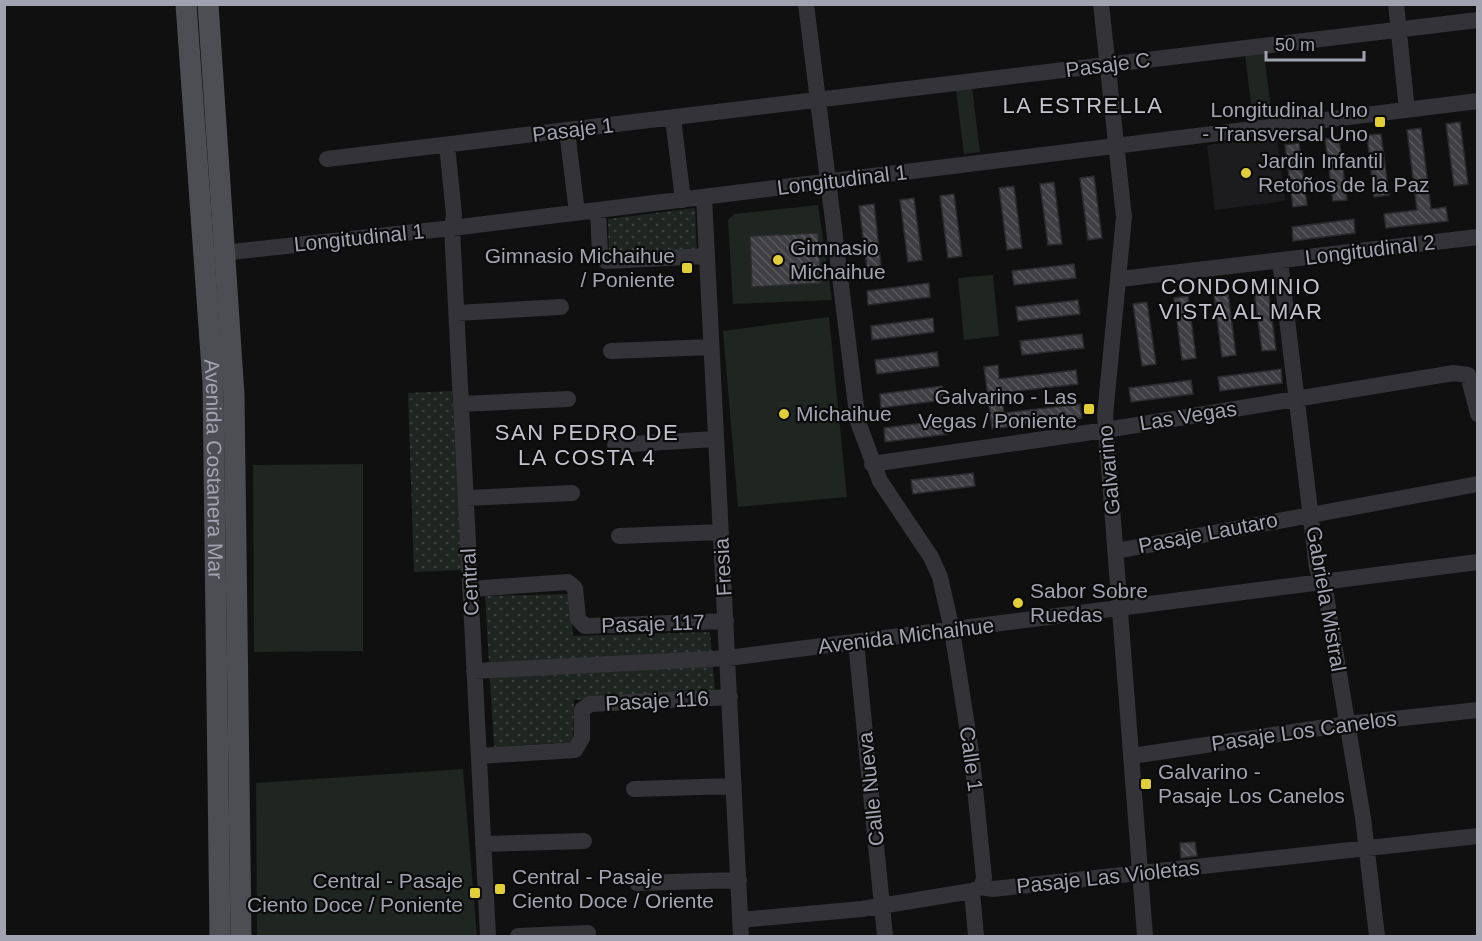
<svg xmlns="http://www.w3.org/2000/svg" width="1482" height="941" font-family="Arial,sans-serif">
<defs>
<pattern id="park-dots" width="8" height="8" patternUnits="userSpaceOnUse" patternTransform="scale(1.5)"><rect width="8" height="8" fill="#1f2521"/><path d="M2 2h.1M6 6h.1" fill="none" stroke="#3c423f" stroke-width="1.8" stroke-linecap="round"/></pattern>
<pattern id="building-back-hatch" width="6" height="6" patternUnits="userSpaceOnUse" patternTransform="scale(1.5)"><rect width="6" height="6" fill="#3f3f44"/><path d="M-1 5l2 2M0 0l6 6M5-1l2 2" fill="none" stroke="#58585d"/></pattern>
</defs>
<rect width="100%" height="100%" fill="#101011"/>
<path fill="#1c1c1e" d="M1277 137 1285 201 1215 210 1207 145Z"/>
<path fill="#1f2521" d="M1264 53 1272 118 1253 120 1245 55Z
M972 88 980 152 964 154 956 90Z
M818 205 832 300 733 304 728 220 734 214Z
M993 275 999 336 964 340 958 278Z
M829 317 847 497 738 507 723 331Z
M363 464V651L254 652 253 465Z
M463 769 477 936H257L256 783Z"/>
<path fill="url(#park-dots)" d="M695 208 697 253 609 256 608 219Z
M452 391 462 570 414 572 408 393Z
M569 594 573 636 710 632 715 691 574 700 573 742 494 747 485 596Z"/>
<path fill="url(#building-back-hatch)" stroke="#2b2a2d" stroke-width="1.5" d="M1460 122 1468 184 1454 186 1446 124Z
M1421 128 1431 209 1446 207 1448 221 1386 228 1384 214 1417 210 1407 130Z
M1381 134 1389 195 1374 197 1367 135Z
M1339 138 1347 200 1333 201 1325 139Z
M1299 143 1307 205 1293 207 1285 145Z
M1094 176 1102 238 1088 240 1080 178Z
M1054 182 1062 244 1048 245 1040 184Z
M1014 186 1022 248 1007 250 999 188Z
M954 194 962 256 948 258 940 196Z
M914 198 922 260 908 262 900 200Z
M874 204 881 266 867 268 859 206Z
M1354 219 1355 233 1293 241 1292 227Z
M818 233 821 283 752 287 750 236Z
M1074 264 1076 278 1014 285 1012 271Z
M929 283 930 297 868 305 867 291Z
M1268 288 1276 350 1262 351 1254 290Z
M1228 293 1236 355 1222 357 1214 295Z
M1188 296 1196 358 1182 360 1174 298Z
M1078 300 1080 314 1018 321 1016 307Z
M1147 302 1156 364 1142 366 1133 304Z
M933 318 934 332 872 340 871 326Z
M1082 334 1084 348 1022 355 1020 341Z
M937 352 939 366 877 374 875 360Z
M998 365 999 379 1076 370 1078 384 1001 393 1004 413 1080 404 1082 418 992 429 984 367Z
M1281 369 1282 383 1220 391 1218 377Z
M1191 380 1193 394 1131 402 1129 388Z
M942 386 944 400 881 408 880 394Z
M946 420 948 434 885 442 884 428Z
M973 473 975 486 913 494 911 480Z
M1195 842 1197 856 1181 858 1180 843Z"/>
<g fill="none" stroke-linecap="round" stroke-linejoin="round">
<path stroke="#333338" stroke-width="16" d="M806 4 858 422 880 481 931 557 940 577 952 630 972 758 984 878 981 887
M1101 4 1124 217 1105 416 1145 936
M1396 4 1407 110
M673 118 683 200
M567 131 577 212
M447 145 454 215 452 228 488 936
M327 159 1478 20
M704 197 741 936
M598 210 600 255 606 261 707 256
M213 254 452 228 1478 101
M1280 261 1317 568 1326 595 1363 818 1377 936
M1120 279 1478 237
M457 313 561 307
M611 351 711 347
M461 404 568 399
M615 445 716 439
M872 464 1106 430 1454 373 1468 375 1478 414
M466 498 572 493
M619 536 721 532
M1116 551 1478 484
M470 589 568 582 575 588 578 619 585 626 726 621
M856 642 885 936
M474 671 728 658 1478 562
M479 756 575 750 582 738V710L590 704 730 697
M1132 756 1347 724 1478 710
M634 789 734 786
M483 844 584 841
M637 883 739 880
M972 891 976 936
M740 920 862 909 972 891 981 887 993 889 1478 836
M518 936 588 933"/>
<g stroke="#4d4d54" stroke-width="21">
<path id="s1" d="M186 4 213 383 220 936"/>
<path d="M208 4 234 395 241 936"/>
</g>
</g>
<g fill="#e2cf37" stroke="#0b0b0c" stroke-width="2">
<rect x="1374" y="116" width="12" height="12" rx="3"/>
<circle cx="1246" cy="173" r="6"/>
<circle cx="778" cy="260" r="6"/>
<rect x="681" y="262" width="12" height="12" rx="3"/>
<rect x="1083" y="403" width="12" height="12" rx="3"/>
<circle cx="784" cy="414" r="6"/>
<circle cx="1018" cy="603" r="6"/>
<rect x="1140" y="778" width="12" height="12" rx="3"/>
<rect x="494" y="883" width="12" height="12" rx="3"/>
<rect x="469" y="887" width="12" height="12" rx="3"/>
</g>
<g text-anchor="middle" stroke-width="4.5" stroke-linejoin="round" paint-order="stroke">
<g font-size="21" fill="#a2a3b1" stroke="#0b0b0c">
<text transform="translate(1108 65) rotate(-7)" y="7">Pasaje C</text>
<text transform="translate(573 130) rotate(-7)" y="7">Pasaje 1</text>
<text transform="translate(842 180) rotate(-7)" y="7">Longitudinal 1</text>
<text transform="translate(359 238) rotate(-6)" y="7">Longitudinal 1</text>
<text transform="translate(1370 250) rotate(-7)" y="7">Longitudinal 2</text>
<text transform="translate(1188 416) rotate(-9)" y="7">Las Vegas</text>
<text dy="7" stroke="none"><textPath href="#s1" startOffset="466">Avenida Costanera Mar</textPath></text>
<text transform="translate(1109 470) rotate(-95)" y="7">Galvarino</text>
<text transform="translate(1208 533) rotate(-11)" y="7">Pasaje Lautaro</text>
<text transform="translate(723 567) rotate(-93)" y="7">Fresia</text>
<text transform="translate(470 582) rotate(-93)" y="7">Central</text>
<text transform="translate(1326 599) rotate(80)" y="7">Gabriela Mistral</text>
<text transform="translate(653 624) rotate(-2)" y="7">Pasaje 117</text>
<text transform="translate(906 636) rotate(-7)" y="7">Avenida Michaihue</text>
<text transform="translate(657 701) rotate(-3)" y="7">Pasaje 116</text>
<text transform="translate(1304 731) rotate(-8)" y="7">Pasaje Los Canelos</text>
<text transform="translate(971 759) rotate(82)" y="7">Calle 1</text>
<text transform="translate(871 789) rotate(-96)" y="7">Calle Nueva</text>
<text transform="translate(1108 877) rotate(-6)" y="7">Pasaje Las Violetas</text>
</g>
<g font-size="21" fill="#a2a3b1" stroke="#0b0b0c" text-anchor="start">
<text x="1368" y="117" text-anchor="end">Longitudinal Uno<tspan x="1368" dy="24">- Transversal Uno</tspan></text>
<text x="1258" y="168">Jardin Infantil<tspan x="1258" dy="24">Retoños de la Paz</tspan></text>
<text x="790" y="255">Gimnasio<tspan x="790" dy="24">Michaihue</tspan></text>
<text x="675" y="263" text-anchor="end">Gimnasio Michaihue<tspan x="675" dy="24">/ Poniente</tspan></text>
<text x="1077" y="404" text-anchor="end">Galvarino - Las<tspan x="1077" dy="24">Vegas / Poniente</tspan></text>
<text x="796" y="421">Michaihue</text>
<text x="1030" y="598">Sabor Sobre<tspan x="1030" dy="24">Ruedas</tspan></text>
<text x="1158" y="779">Galvarino -<tspan x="1158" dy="24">Pasaje Los Canelos</tspan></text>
<text x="512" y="884">Central - Pasaje<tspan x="512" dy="24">Ciento Doce / Oriente</tspan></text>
<text x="463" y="888" text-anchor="end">Central - Pasaje<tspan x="463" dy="24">Ciento Doce / Poniente</tspan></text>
</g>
<g font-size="22" letter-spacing="1.5" fill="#c3c3cd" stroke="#0b0b0c">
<text x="1083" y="113">LA ESTRELLA</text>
<text x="1241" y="294">CONDOMINIO<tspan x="1241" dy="25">VISTA AL MAR</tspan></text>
<text x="587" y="440">SAN PEDRO DE<tspan x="587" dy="25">LA COSTA 4</tspan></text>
</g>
</g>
<rect width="1482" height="941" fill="none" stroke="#a2a3b1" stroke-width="12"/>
<path d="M1266 51v9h98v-9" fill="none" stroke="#a2a3b1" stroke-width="3"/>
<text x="1275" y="51" font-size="18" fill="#a2a3b1" stroke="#0b0b0c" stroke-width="4.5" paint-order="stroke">50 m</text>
</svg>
